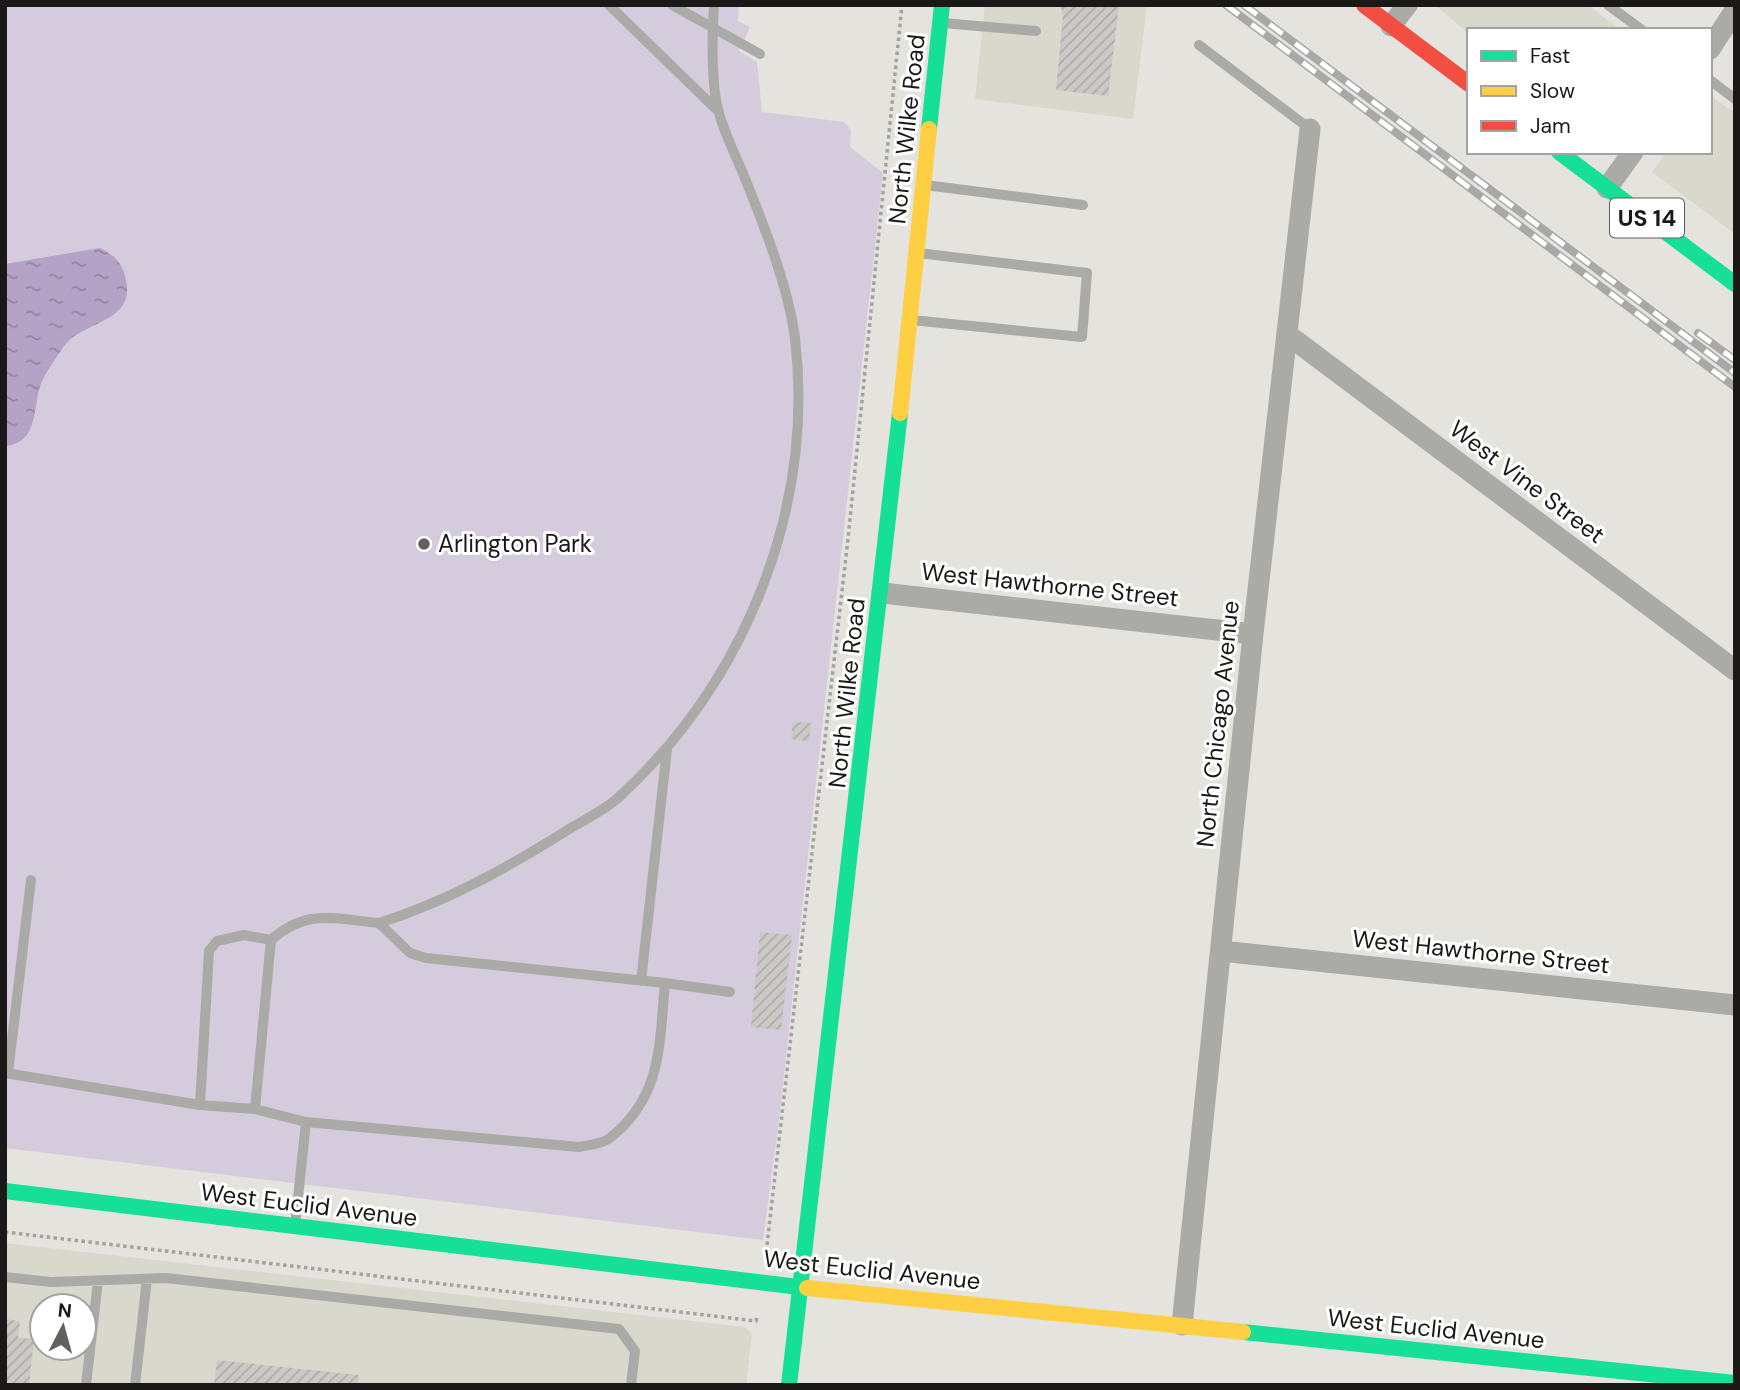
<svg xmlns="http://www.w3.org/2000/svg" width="1740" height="1390" font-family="'DM Sans',sans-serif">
<defs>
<pattern id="water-ripples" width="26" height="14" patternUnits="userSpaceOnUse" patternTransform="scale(1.75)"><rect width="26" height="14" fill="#b4a3c6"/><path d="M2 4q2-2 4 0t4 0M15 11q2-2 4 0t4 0" fill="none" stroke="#9284a0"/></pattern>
<pattern id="building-hatch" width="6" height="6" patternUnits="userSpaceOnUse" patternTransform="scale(1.75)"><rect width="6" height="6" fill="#cac9c6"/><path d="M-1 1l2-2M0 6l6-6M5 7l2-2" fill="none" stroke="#adaca9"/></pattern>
</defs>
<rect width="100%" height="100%" fill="#e4e3de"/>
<path fill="#d9d8cd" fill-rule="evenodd" d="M985 5H1147L1133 119 975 99Z
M1435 5H1588L1621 30H1469V34Z
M1711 96 1735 113V234L1652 172 1667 152H1710Z
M5 1243 745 1327 752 1334 746 1385H5ZM42 1306H84V1348H42Z"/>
<path fill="#d4cbdc" d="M5 5H739L738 21 750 27 739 51 757 62 762 112 844 122 851 130 850 147 883 173 779 1120 763 1240 5 1148Z"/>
<path fill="url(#water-ripples)" d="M100 248C114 255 123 263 126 280 134 317 97 320 73 337 66 342 61 351 56 358 51 365 46 373 42 381 32 405 40 443 5 446V264Z"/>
<path fill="url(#building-hatch)" d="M1060 5H1119L1108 96 1056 90 1063 15Z
M793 722 811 723 809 741 791 739Z
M760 932 792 935 781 1030 751 1027Z
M5 1319 20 1321 18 1338 34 1339 29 1385H5Z
M217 1360 359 1375 358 1385H214Z"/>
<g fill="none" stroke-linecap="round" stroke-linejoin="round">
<path stroke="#a3a2a0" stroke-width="3.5" stroke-dasharray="3.5 3.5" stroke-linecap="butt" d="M5 1232 756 1321 757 1317
M767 1245 848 539 902 5"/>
<path stroke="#aaaaa7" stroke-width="10" d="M609 5 718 111
M672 5 760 54
M1608 5 1642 30
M943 23 1036 31
M1199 45 1310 129
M1710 80 1735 99
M925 185 1083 205
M911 320 1082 337 1087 273 918 253
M641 981 667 749
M665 983 426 958 410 953 379 923C446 902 507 868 566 831 583 820 604 811 619 797 745 681 815 510 795 338 788 285 762 220 742 171 734 152 724 132 719 113 711 87 712 33 714 5
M5 1073 200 1105 255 1109
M8 1073 31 880
M200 1105 209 951 217 941 244 935 271 940
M306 1122 579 1147C588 1145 603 1144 610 1138 663 1096 659 1044 665 983L730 992
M295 1226 306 1122 255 1109 271 940C307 908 335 919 379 923
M5 1277 51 1282 166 1278 619 1329 635 1351 631 1385
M86 1385 98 1281
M135 1385 147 1279"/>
<path stroke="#aaaaa7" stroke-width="21" d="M1391 26 1407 5
M1710 49 1735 10
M1607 188 1633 152
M1288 335 1735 670
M882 593 1253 634
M1221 951 1735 1005
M1182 1325 1253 634 1310 129"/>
<path stroke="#16e098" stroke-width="16" d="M929 129 942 5
M1559 152 1735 284
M5 1191 807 1288
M1243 1332 1735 1383
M789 1385 900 413"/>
<path stroke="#ffcf43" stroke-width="16" d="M900 413 929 129
M807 1288 1243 1332"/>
<path stroke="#f24e42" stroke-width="16" d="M1364 5 1469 84"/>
<defs>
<path id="rail" d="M1226 5 1735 387
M1244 5 1735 373
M1698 333 1735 360"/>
</defs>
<use href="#rail" stroke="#a9a8a6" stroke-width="8"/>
<use href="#rail" stroke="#fff" stroke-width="5" stroke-dasharray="16" stroke-linecap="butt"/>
</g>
<circle fill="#61605d" stroke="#fff" stroke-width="2.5" cx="424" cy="544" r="7"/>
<g text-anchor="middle" stroke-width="6" stroke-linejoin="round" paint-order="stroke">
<rect fill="#fff" stroke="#5f5e5d" stroke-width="2" x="1610" y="198.5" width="74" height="39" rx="5"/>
<g font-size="23" font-weight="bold" fill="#1a1917">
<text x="1647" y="226">US 14</text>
</g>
<g font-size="24" fill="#1a1917" stroke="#fff">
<text transform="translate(907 129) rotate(-84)" y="8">North Wilke Road</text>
<text transform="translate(1527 482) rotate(37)" y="8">West Vine Street</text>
<text transform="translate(1050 585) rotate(6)" y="8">West Hawthorne Street</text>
<text transform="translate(847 693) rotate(-84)" y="8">North Wilke Road</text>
<text transform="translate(1218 724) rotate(-84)" y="8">North Chicago Avenue</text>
<text transform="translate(1481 952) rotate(6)" y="8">West Hawthorne Street</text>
<text transform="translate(309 1205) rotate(7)" y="8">West Euclid Avenue</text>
<text transform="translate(872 1270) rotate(6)" y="8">West Euclid Avenue</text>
<text transform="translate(1436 1329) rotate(6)" y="8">West Euclid Avenue</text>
</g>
<g font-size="24" fill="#1a1917" stroke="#fff" text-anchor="start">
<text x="438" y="552">Arlington Park</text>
</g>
</g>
<rect width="1740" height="1390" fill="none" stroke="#1a1917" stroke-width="14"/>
<rect x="1467" y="28" width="245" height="126" fill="#ffffff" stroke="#a3a3a2" stroke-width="2"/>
<rect x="1481" y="51" width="35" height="10" fill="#16e098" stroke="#a3a3a2" stroke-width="2"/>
<text x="1530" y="63" font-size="21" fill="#1a1917">Fast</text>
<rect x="1481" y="86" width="35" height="10" fill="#ffcf43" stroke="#a3a3a2" stroke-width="2"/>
<text x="1530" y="98" font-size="21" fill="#1a1917">Slow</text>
<rect x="1481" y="121" width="35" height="10" fill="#f24e42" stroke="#a3a3a2" stroke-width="2"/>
<text x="1530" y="133" font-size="21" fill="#1a1917">Jam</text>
<g transform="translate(63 1327) rotate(6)"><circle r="33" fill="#ffffff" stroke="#a3a3a2" stroke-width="2"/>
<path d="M0-5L12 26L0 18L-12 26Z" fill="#61605d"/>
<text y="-10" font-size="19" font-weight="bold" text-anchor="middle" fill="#1a1917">N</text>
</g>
</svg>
